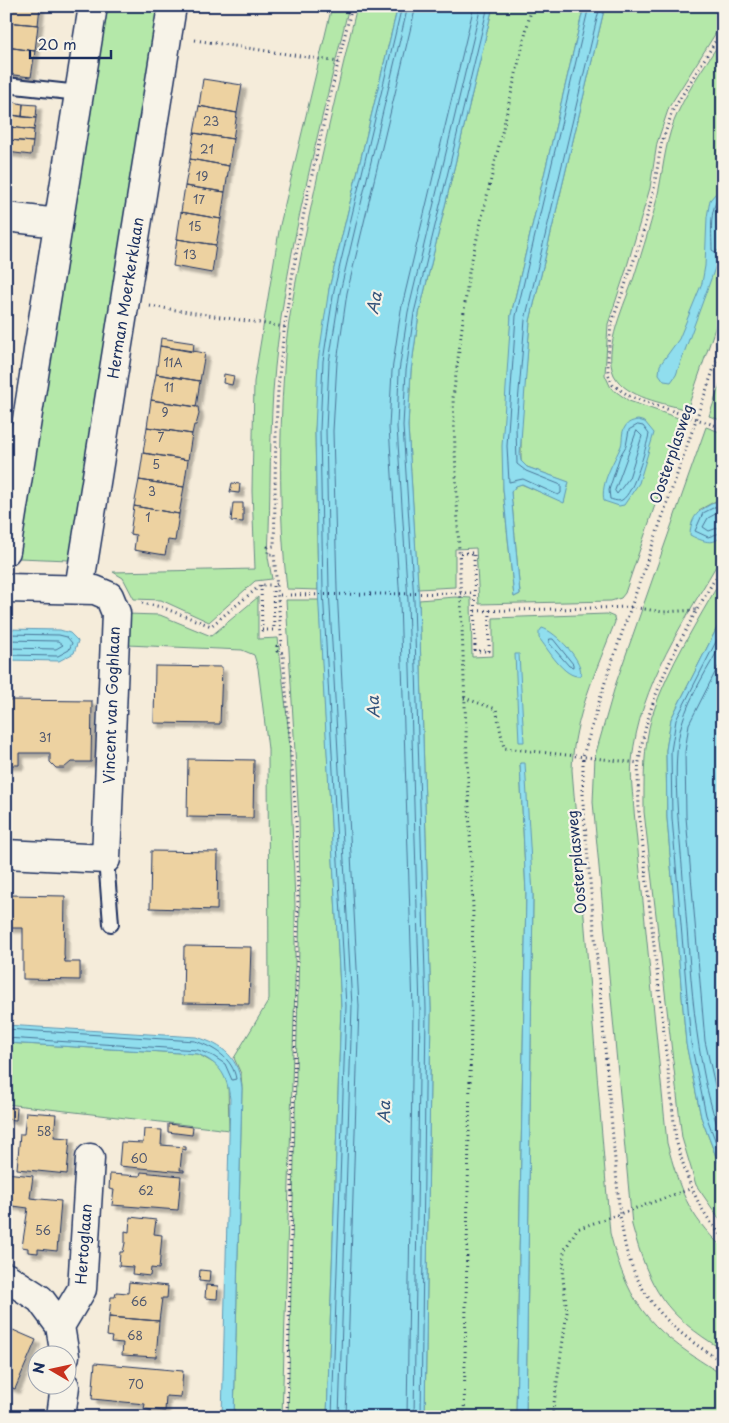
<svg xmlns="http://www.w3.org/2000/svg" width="729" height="1423" font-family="'Playpen Sans',sans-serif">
<defs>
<filter id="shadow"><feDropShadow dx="4.5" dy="4.5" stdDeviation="1" flood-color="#0004"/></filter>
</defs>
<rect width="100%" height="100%" fill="#f5ecda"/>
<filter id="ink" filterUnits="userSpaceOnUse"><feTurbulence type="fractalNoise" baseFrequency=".02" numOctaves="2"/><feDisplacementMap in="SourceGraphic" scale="10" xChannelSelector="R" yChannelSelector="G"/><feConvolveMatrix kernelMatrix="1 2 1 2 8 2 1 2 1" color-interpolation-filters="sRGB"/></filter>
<g filter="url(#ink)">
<path fill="#b4e8a9" stroke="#688c84" d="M102 6H160L74 548 69 560 19 558 16 554Z
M332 6H349C321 125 287 245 275 367 269 428 271 495 268 557L272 579 255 581 209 622 161 600 134 599 123 578 113 572 255 569 252 491 254 382 280 225Z
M357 6H398L329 289 315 430 318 590 287 589C279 516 279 443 284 370 286 328 295 287 303 246 319 166 338 86 357 6Z
M493 6H584L511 315 503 489 514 597 520 594 511 492 516 486 521 484 564 502 568 482 527 467 521 461V428L530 321 605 6H723L719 28 669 107 657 143 650 188 625 273 608 324 605 375 611 388 629 401 684 420 625 593 621 598 611 601 479 604 476 548 455 549V587L418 589 408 426 411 371 419 314Z
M723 38V305L687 410C664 403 626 398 614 375 602 350 626 301 634 277 643 248 653 219 659 189 664 163 666 137 678 112 690 86 707 62 723 38Z
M723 376V421L709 416Z
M706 427 723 433V497L699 510 718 540 723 535V554C686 619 639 685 632 761 630 777 633 795 634 811L667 1143C680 1190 687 1214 723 1248V1350C664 1314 650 1290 632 1225L593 802 595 756 616 683Z
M723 576V616L671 719 666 750 667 818 686 1043 701 1117 723 1175V1224L696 1185 682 1138 644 812C644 780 643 747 652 716 668 666 698 621 723 576Z
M258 597V639L278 638 289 735 295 905V984L282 1417H234L242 1088 241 1074 234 1058 269 1000 268 749 258 668 254 655 242 650 127 645 126 614 160 615 211 636Z
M455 597 471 598 472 657 493 656V618L607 614 614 617 615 622C597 669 573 719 572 770L610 1233C629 1311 656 1334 723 1375V1417H526L533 895 520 763 526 894 516 1417H425L431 1009 419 600Z
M286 600H319L341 1006 327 1417H288L300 905 299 819Z
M6 1043 198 1054 222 1068 228 1083 229 1130 6 1104Z"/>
<path fill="#90deee" stroke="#6198b4" d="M398 6H493L419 314 411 371 408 426 419 600 431 1009 425 1417H327L341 1006 318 590 315 430 318 361 329 289Z
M584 6H605L530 321 520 454 521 461 527 467 569 482 564 503 522 484 516 486 511 492 520 594 514 597 503 489 502 446 511 315Z
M723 185V246L676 375 671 382 664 381 659 374 660 365 679 339 702 283 705 266 707 217 710 200Z
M638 420 645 422 654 433 639 483 624 505 619 506 604 501C600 483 614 462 621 446 623 440 621 433 625 427 628 422 632 421 638 420Z
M723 497C723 524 729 556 690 535 691 509 706 509 723 497Z
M723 616V1175L701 1117 686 1044 667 818 666 750 671 719Z
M542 628C555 631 586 663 580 676 564 678 548 649 539 638V632Z
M6 629 60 630 70 633 78 641 74 653 59 661 6 660Z
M515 654H519L524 742H519Z
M520 763H525L533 895 526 1417H516L526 894Z
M6 1025 196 1037C224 1045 239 1058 242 1088L234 1417H222L230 1099C227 1075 220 1064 198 1054L6 1043Z"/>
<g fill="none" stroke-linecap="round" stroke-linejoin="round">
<path stroke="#4a7598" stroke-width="1" d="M589 6 516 316 507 446 509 482 523 479 558 495 561 493V485L526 471 517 464 516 427 525 320 600 6
M723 192C708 207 712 230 712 250L715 252 723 248
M638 425 643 426 649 434C646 448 634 493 622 500 618 502 614 500 610 499L609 490 620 456 626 446 629 430Z
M637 431 642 436 629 478 617 494 615 491Z
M723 503 703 513 695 531 708 537 723 532
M723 510 708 518 703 527 709 531 723 526
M723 628 676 720 671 751 672 818 691 1043 706 1115 723 1162
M6 634 59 635 67 637 72 643 69 650 58 656 6 655
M550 639H553L573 664V667L569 666 549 643Z
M6 640 58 641 63 645 56 649 6 648
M723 641C709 667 690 695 682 723 670 763 680 835 683 878 691 967 692 1059 723 1143
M723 657 689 724 685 752 686 817 705 1041 723 1121
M6 1029 195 1041C213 1047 233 1058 236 1079L232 1080 225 1064 213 1056 198 1050 6 1038
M332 1417 346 1006 323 590 320 430 323 361 334 290 402 6
M339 1417 352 1006 329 589 326 430 329 362 340 292 408 6
M346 1417 359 1006 337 589 333 431 337 362 347 293 416 6
M407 1417 413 1009 400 602 389 427 392 371 401 310 474 6
M414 1417 420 1009 408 601 397 427 399 371 408 312 481 6
M421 1417 426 1009 414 601 403 426 406 371 414 313 488 6"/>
</g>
<path fill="#edd2a1" stroke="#1b2f5e" filter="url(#shadow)" d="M6 6H40L38 25 6 22Z
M6 22 38 25 35 51 6 47Z
M6 47 35 51 31 77 6 74Z
M203 79 242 85 237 113 199 106Z
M6 102H13L10 127H6Z
M13 102 23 104 22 117 12 115Z
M23 104 37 105 36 118 22 117Z
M199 106 237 113 233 139 194 133Z
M12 115 36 118 34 130 10 127Z
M10 127 34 130 33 142 9 140Z
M194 133 233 139 229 166 190 159Z
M9 140 33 142 31 155 7 152Z
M190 159 229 166 225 192 185 186Z
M185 186 225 192 221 219 181 212Z
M181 212 221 219 216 245 177 239Z
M177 239 216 245 212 273 173 266Z
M161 338 194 343 193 352 160 346Z
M160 346 205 353 200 381 156 374Z
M156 374 200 381 196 407 151 400Z
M224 374 234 376 232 385 223 383Z
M151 400 198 407 199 414 196 425H194L192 434 147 427Z
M147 427 192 434 188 460 143 453Z
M143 453 188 460 184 487 139 480Z
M139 480 184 487 179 514 134 506Z
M232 483 240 484 239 493 230 492Z
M233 503H243V522L231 521Z
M134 506 179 514 175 541 168 540 165 555 134 550 136 535 130 534Z
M155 666 222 667 220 724 154 723Z
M6 700 92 701 91 762H71L64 768H56L50 762V753H19V765H6Z
M188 759 254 760 253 818 187 817Z
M151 851 218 852 217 910 150 908Z
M9 895 65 896 64 955 65 962H80V980L23 979V928H9Z
M184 946 251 947 249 1004 183 1003Z
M6 1107 17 1108 16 1120 6 1119Z
M26 1112 56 1114 54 1137 70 1138 67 1174 17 1169 20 1134H24Z
M168 1124 193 1127 192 1135 168 1132Z
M144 1129 162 1130 161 1145 186 1147V1150L182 1149 180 1170H184V1172L119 1166 121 1142 143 1143Z
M141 1172 181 1176 178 1210 112 1205 114 1190 109 1189 110 1174 140 1176Z
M6 1173 33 1176 30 1198 61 1201 57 1251 38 1249V1253L28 1252V1248L22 1247 28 1208 6 1205Z
M130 1217 156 1220 154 1234 162 1235 159 1269 151 1268 150 1276 132 1274 133 1267 119 1266 120 1252H123L125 1243V1231L129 1232Z
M200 1270 210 1271 209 1282 199 1281Z
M129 1282 168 1286 167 1298H162L159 1321 109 1317 111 1297H115L116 1292 128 1293Z
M206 1285 218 1286 217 1299 205 1298Z
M109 1317 159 1321 156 1357 122 1355 123 1343 111 1342 112 1337 107 1336Z
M6 1327 13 1330 6 1346Z
M13 1330 36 1340 15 1389 6 1385V1346Z
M95 1363 183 1371 181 1397 166 1396 165 1411 144 1409 145 1404 92 1399Z"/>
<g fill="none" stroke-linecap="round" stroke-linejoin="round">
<defs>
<path id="lane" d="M6 85 79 93
M106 859 111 924"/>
<path id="street" d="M6 217 58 223
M6 551 93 6
M6 588 95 590 109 596 116 613 106 859 6 854
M79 589 172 6
M6 1277 40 1299 60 1326
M65 1356 60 1326 82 1289 90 1158
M61 1417 65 1386"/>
</defs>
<use href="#lane" stroke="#1b2f5e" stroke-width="18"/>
<use href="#street" stroke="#1b2f5e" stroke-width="31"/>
<path stroke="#1b2f5e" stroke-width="3" stroke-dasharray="1 4" stroke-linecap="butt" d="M723 29 673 110 661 145 654 189 641 240 611 325 608 357V374L613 385 631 397 723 428
M195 40 339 62
M150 306 285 327
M723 342 606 679 583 756V803L620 1216C623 1230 624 1247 630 1261 647 1309 680 1336 723 1362
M460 557V553H474L475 651H489L490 610
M723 565C687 627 648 690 639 762 637 778 639 796 639 812L676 1140C687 1178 696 1208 723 1237
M261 585 262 630H274L273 585 278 584
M280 595 475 593
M142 603 161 607 211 626 261 585H273
M475 611 632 607 663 612 696 610
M464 698 496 709 504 748 639 763
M287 1417 298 905 296 819 283 653 277 651V646L282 645 274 554H268V547L274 546C276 487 274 426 280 367 292 246 323 125 352 6
M464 1417 473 909 453 398 469 272 532 6
M552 1417 567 1312 563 1279 564 1251 577 1229 690 1189"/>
<use href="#lane" stroke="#f7f3e8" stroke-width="14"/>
<use href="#street" stroke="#f7f3e8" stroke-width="28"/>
</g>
</g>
<g text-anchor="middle" stroke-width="4.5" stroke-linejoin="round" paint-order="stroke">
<g font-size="12" fill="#50586f">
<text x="211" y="126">23</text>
<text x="207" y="154">21</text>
<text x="202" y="181">19</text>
<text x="199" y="204">17</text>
<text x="195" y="231">15</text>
<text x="190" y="259">13</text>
<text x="173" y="367">11A</text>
<text x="169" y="392">11</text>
<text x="165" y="417">9</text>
<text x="161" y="442">7</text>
<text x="156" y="469">5</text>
<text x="152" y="496">3</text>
<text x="148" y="522">1</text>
<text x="45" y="742">31</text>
<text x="44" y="1136">58</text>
<text x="139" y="1163">60</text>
<text x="146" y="1195">62</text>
<text x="43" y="1235">56</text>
<text x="139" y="1306">66</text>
<text x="135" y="1340">68</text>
<text x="136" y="1389">70</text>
</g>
<g font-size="15" fill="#1b2f5e" stroke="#f7f3e8">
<text transform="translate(126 298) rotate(-81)" y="5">Herman Moerkerklaan</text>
<text transform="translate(672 454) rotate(-71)" y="5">Oosterplasweg</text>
<text transform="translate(112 705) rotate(-88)" y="5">Vincent van Goghlaan</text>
<text transform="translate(577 862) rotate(-95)" y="5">Oosterplasweg</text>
<text transform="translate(84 1244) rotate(-86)" y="5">Hertoglaan</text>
</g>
<g font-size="16" font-style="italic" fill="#32527b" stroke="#f7f3e8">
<text transform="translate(374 303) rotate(-79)" y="6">Aa</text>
<text transform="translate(373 707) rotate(-92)" y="6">Aa</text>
<text transform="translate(384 1112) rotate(-89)" y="6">Aa</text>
</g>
</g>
<rect width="729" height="1423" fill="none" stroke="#f7f3e8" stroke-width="25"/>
<rect x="12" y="12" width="704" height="1398" fill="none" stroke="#1b2f5e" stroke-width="2" filter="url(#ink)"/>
<g transform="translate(52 1370) rotate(279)"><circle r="24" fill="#f7f3e8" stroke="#9fa5b1"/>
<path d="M0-4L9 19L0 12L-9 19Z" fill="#c8321e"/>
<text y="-8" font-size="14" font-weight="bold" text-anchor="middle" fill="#1b2f5e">N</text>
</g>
<path d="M30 50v8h81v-8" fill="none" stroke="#1b2f5e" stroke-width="2.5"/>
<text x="38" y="50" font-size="15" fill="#1b2f5e" stroke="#f7f3e8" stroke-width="4" paint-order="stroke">20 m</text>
</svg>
